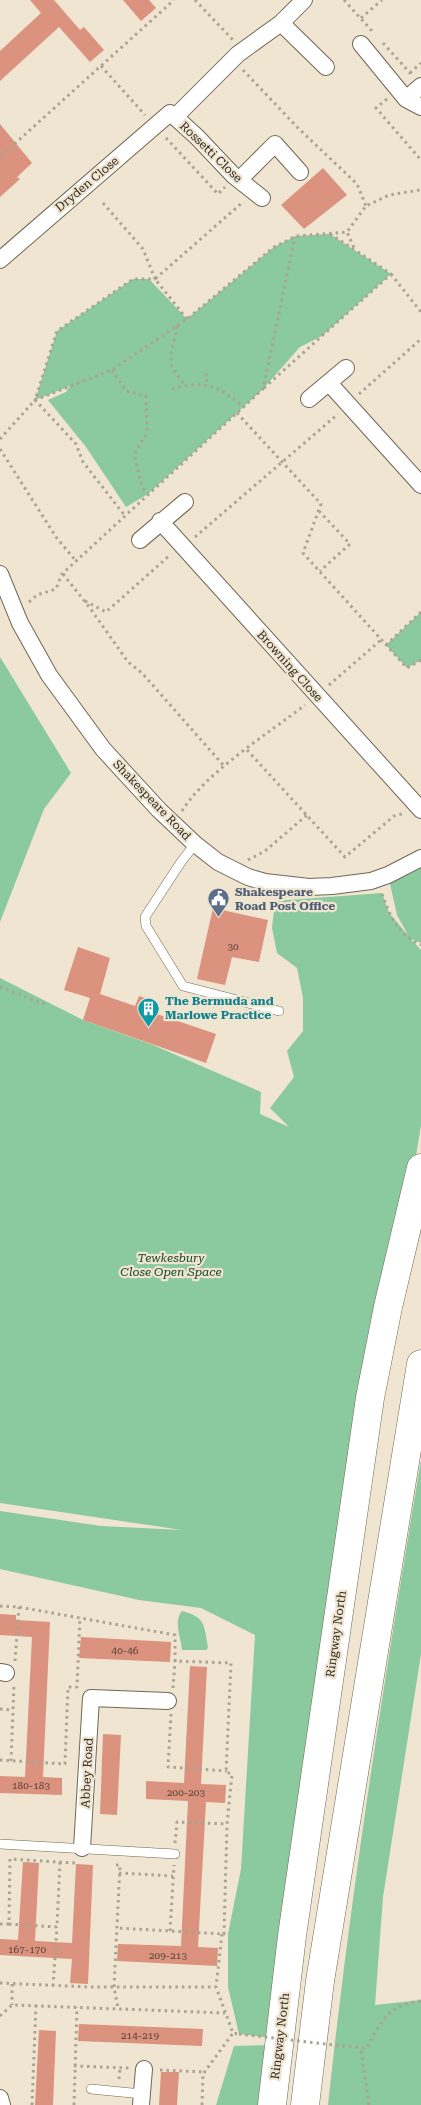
<svg xmlns="http://www.w3.org/2000/svg" width="421" height="2105" font-family="'Roboto Serif',serif">
<rect width="100%" height="100%" fill="#f0e5d0"/>
<path fill="#8bc99f" d="M330 234 391 274 322 336 300 347 263 389 148 494 126 507 86 447 48 400 66 392 70 386 35 400 57 331 133 279H149L187 319 274 247 296 236Z
M421 612V660L407 668 386 645Z
M0 657 71 773 44 809 0 922Z
M421 866V943L411 939 421 950V1125L272 2038 239 2034 228 1987V1934L241 1869 255 1635 201 1608 139 1600 0 1569V1511L101 1526 182 1530 0 1503V978L83 1020 153 1045 261 1092 260 1114 289 1127 270 1108 294 1077 287 1051 303 1031V998L297 968 277 953 272 928 275 901 382 893 389 913 408 935 397 915 388 875Z
M421 1460V1654L383 1897 375 2005 421 2000V2105H328C351 1889 385 1674 421 1460Z
M182 1611C206 1617 204 1626 208 1648L206 1650H182C181 1637 173 1621 182 1611Z
M269 2045 262 2105H216L234 2046Z"/>
<path fill="#db927e" d="M30 0H54L80 30 84 27 104 50 90 62 59 27 0 81V51L41 13Z
M123 0H149L156 8 141 21Z
M0 124 32 163 17 177 20 179 0 197Z
M323 168 347 195 304 229 281 205Z
M213 908 268 920 259 962 232 957 225 985 197 979Z
M78 947 110 958 100 994 135 1006 139 996 154 1001 151 1012 216 1034 206 1063 83 1020 90 998 64 990Z
M0 1614 16 1615V1620L50 1622 43 1777 62 1778V1795L0 1793V1776L25 1777 32 1637 0 1635Z
M81 1637 171 1642 170 1662 79 1658Z
M190 1666 207 1667 201 1784 226 1785 225 1803 206 1802 198 1947 218 1948 217 1966 117 1961 118 1944 181 1946 188 1801 146 1799V1781L184 1783Z
M103 1734 121 1735 117 1815 100 1814Z
M23 1862 39 1863 35 1941 72 1943 76 1864 93 1865 88 1984 70 1983 72 1959 0 1955V1939L18 1940Z
M79 2024 203 2029 202 2046 78 2041Z
M39 2030 56 2031 53 2105H35Z
M161 2072H179L177 2105H159Z"/>
<g fill="none" stroke-linecap="round" stroke-linejoin="round">
<defs>
<path id="lane" d="M195 844 181 862 145 917 146 926 183 986 279 1011
M0 1844 175 1854
M91 2089 142 2094"/>
<path id="street" d="M281 23 326 67
M361 44 406 99 421 107
M406 99 421 86
M239 180 275 144 300 172
M262 198 234 176 197 137 175 117 238 54 281 23 304 0
M0 260 170 113 175 117
M329 383 421 485
M309 399 346 368
M160 521 421 810
M140 540 185 502
M0 574 20 623 49 675 103 749 159 810 195 844 218 862 248 877 265 882 309 887 332 886 371 881 388 875 421 858
M0 1672 6 1673
M82 1848 91 1698 168 1701
M0 2098 2 2105
M141 2105 144 2069"/>
<path id="highway" d="M272 2105 292 1936 370 1398 388 1307 421 1168
M305 2105 320 1981 421 1364"/>
</defs>
<use href="#lane" stroke="#6f6654" stroke-width="10"/>
<use href="#street" stroke="#6f6654" stroke-width="18"/>
<use href="#highway" stroke="#6f6654" stroke-width="29"/>
<path stroke="#aba392" stroke-width="3" stroke-dasharray="2.5 4" stroke-linecap="butt" d="M195 0 233 40
M344 0 372 31
M361 18 382 0
M383 43 411 74
M101 66 145 115
M243 70 298 128 357 184 366 206
M410 73 421 63
M387 99 376 108 421 160
M166 138 218 194 225 187
M0 157 174 0
M103 203 143 249 155 279H133L57 331 35 400 76 444 83 462 125 516
M330 234 355 250 347 232
M391 274 421 312
M187 319 155 279 243 202
M177 326C176 340 168 353 172 366 174 372 180 378 183 383
M112 370 126 391 146 396 147 433 134 455 142 487 148 494
M206 373 207 385
M264 388 391 274 355 250
M172 389C205 380 218 385 243 407
M359 394 421 339
M237 413 321 504 303 553 407 668 421 660
M0 439 35 400 112 370 187 319 274 247 296 236 347 232 366 206 389 195 420 190 421 191
M0 449 56 537 76 561
M319 511 350 544 320 571
M195 537 338 414
M63 574 90 608 128 662 142 673 225 767
M85 601 106 612 170 555
M29 602 37 595 56 589 62 574 263 389 295 237
M386 645 421 612
M329 685 381 640
M247 750 345 857 394 816 402 814
M182 811C205 773 269 733 305 705
M248 860 265 851 307 815
M382 894C391 918 397 933 421 945
M0 987 47 1005
M0 1606 19 1607 175 1635V1661L231 1663 226 1772 232 1774 227 1824 224 1934 117 1928
M15 1661 19 1607
M173 1688 175 1661
M0 1709 13 1710
M171 1714 168 1767 227 1771
M0 1760 65 1764 68 1687H77L80 1617
M11 1761 14 1685
M175 1843 177 1822 227 1824
M116 1865H120L114 1987 118 2008
M119 1873 173 1876
M0 1924H9L10 1859 75 1863
M9 1924 57 1927 60 1861
M170 1931 174 1865
M222 1934 216 1987 233 2033 239 2034
M0 1983 89 1987H216
M12 1984V2005
M53 1986 57 1927
M0 2016 12 2005 225 2013
M74 2066 129 2068
M160 2070 206 2072
M119 2079 120 2068
M32 2105 36 2005
M74 2105 77 2007
M202 2105 203 2074 233 2033
M369 2105 361 2048H367C381 2021 389 2004 421 2001"/>
<use href="#lane" stroke="#fff" stroke-width="9"/>
<use href="#street" stroke="#fff" stroke-width="16"/>
<use href="#highway" stroke="#fff" stroke-width="28"/>
<path stroke="#aba392" stroke-width="3" stroke-dasharray="2.5 4" stroke-linecap="butt" d="M239 2034 361 2048"/>
</g>
<defs>
<symbol id="civic-pin" viewBox="-11 -11 22 30"><path d="M0 17L-7.5 6A9.5 9.5 0 1 1 7.5 6Z" fill="#5c6f8a" stroke="#f0e5d0"/><path d="M-.6-6.5H3V-4.5H.6V-3L4-1V1h2V6H-6V1h2V-1L-.6-3ZM-1.2 2.5V6h2.4V2.5Z" fill="#fff"/></symbol>
<symbol id="building-pin" viewBox="-11 -11 22 30"><path d="M0 17L-7.5 6A9.5 9.5 0 1 1 7.5 6Z" fill="#0f9aa8" stroke="#f0e5d0"/><path d="M-4-6H4V6H1V3H-1V6H-4ZM-2.5-4.3h1.7v1.8h-1.7ZM.8-4.3h1.7v1.8H.8ZM-2.5-1h1.7V.8h-1.7ZM.8-1h1.7V.8H.8Z" fill="#fff"/></symbol>
</defs>
<g fill-rule="evenodd">
<use href="#civic-pin" x="206" y="886" width="25" height="34"/>
<use href="#building-pin" x="136" y="996" width="25" height="34"/>
</g>
<g text-anchor="middle" stroke-width="4.5" stroke-linejoin="round" paint-order="stroke">
<g font-size="10" fill="#584338">
<text x="233" y="950">30</text>
<text x="125" y="1654">40-46</text>
<text x="31" y="1789">180-183</text>
<text x="186" y="1796">200-203</text>
<text x="27" y="1953">167-170</text>
<text x="168" y="1959">209-213</text>
<text x="140" y="2039">214-219</text>
</g>
<g font-size="12" fill="#2d2921" stroke="#f0e5d0">
<text transform="translate(211 152) rotate(44)" y="4">Rossetti Close</text>
<text transform="translate(87 184) rotate(-40)" y="4">Dryden Close</text>
<text transform="translate(290 666) rotate(48)" y="4">Browning Close</text>
<text transform="translate(152 800) rotate(46)" y="4">Shakespeare Road</text>
<text transform="translate(336 1634) rotate(-82)" y="4">Ringway North</text>
<text transform="translate(87 1773) rotate(-87)" y="4">Abbey Road</text>
<text transform="translate(280 2036) rotate(-83)" y="4">Ringway North</text>
</g>
<g font-size="12" font-weight="bold" fill="#4e5e75" stroke="#f0e5d0" text-anchor="start">
<text x="235" y="896">Shakespeare<tspan x="235" dy="14">Road Post Office</tspan></text>
</g>
<g font-size="12" font-weight="bold" fill="#0d838f" stroke="#f0e5d0" text-anchor="start">
<text x="165" y="1005">The Bermuda and<tspan x="165" dy="14">Marlowe Practice</tspan></text>
</g>
<g font-size="12" font-style="italic" fill="#114427" stroke="#f0e5d0">
<text x="171" y="1262">Tewkesbury<tspan x="171" dy="14">Close Open Space</tspan></text>
</g>
</g>
</svg>
